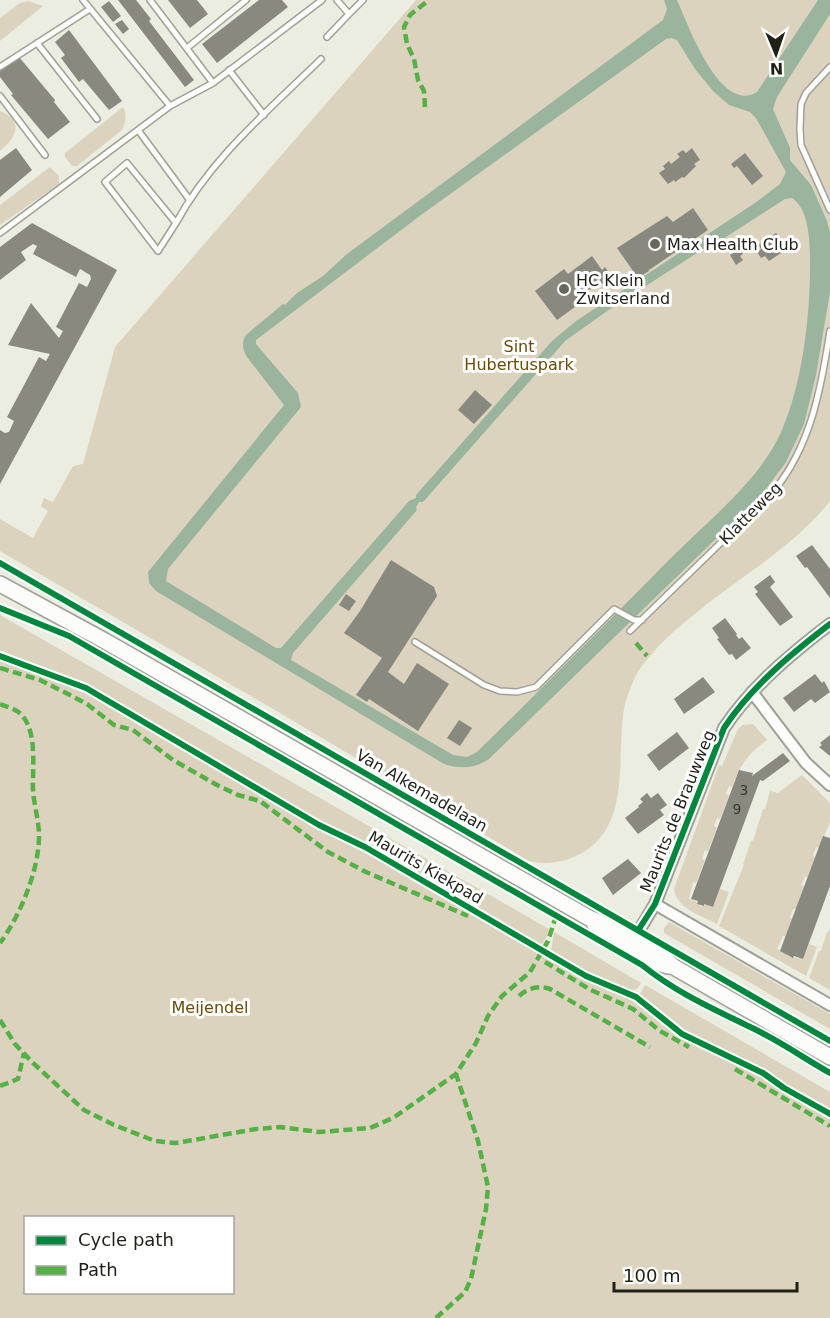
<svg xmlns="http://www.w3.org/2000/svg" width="830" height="1318" font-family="'DejaVu Sans',sans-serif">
<rect width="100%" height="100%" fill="#eaede0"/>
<path fill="#dbd3be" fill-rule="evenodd" d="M416 0H830V501C793 548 736 579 691 617 670 634 648 654 635 677 630 689 624 703 623 716 617 764 630 830 578 855 562 863 546 865 529 861L280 713 0 551V519L33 538 48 511 41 506 44 498 53 502 73 466 83 464 115 347Z
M28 1 43 6 0 41V18L20 3Z
M123 107C127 115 126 122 122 130L77 166H72L65 157V153Z
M0 111C25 121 16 138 0 151Z
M50 167 59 176V184L0 225V205Z
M0 615 549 929 546 938 541 946 367 845 318 822 252 780 180 741 86 685 0 653Z
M0 659 70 684 88 692 312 824 364 849 582 977 626 995 636 1001 645 985 830 1092V1318H0ZM26 1218H232V1292H26Z
M753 724 767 740C748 754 740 765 732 787L729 786 726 794 729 796 720 819 717 818 714 826 717 828 708 851 705 850 702 859 705 860 696 883 693 882 689 899 697 902V904L703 907 704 904 713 907 720 889 729 892 717 924C702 916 676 908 674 889L719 765 722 766 738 729 743 725Z
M802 775 830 803V822L819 848 816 847 813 856 815 857 808 877H805L801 885 804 886 796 909H793L790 917 792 919 786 937 783 936 777 949 787 953V956L803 959 809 944 817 947 806 976 719 926 744 865 743 864 751 841H753L763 809H765L770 791 778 793Z
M669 922 830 1014V1029L664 933V928Z
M830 928V990L809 978 819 951H821L827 932H828Z
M554 932 641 983 637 989 631 991 590 975 551 952Z"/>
<path fill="#9ab49e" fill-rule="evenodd" d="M664 0H677C688 24 720 115 757 92L818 0H830V14L777 97 773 109 790 148V160L811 185 827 221 830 233V292L816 375 804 424 786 462 763 493 489 759C474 769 460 769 444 764L156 591 149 583 148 572 284 405 247 357C243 350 241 342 246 335L283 304 285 305 297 293 323 276 347 254 663 20 667 9ZM671 38 677 40 695 69 713 91 729 105 750 112 756 118 786 172 780 184 755 203 576 321 552 341 416 495V498L409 501 281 648H276L166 581 168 569 301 407 298 393 256 344V340L421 215 666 39ZM792 198C812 211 810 253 810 274 809 324 802 383 782 430 761 479 710 519 673 556 608 622 543 687 477 752L467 757 453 755 291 660 293 653 417 510 416 507 419 502H423L565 341 610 309 708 246H712L785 199Z"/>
<path fill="#898980" d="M118 0H136L151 19 149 21 194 80 185 87Z
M168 0H197L208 14 190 28Z
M259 0H282L288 7 217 63 202 44Z
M109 1 121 16 113 22 101 7Z
M122 20 129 29 123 34 115 24Z
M69 30 122 101 109 110 83 79 79 82 61 58 65 55 55 42Z
M19 57 55 100 54 102 70 122 48 139 11 95 13 94 0 77V71Z
M16 148 32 170 0 197V160Z
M692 148 700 160 694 164 696 166 684 178 682 177 675 182 674 180 668 184 659 173 665 169 663 166 669 161 671 164 680 157 677 154 683 150 686 153Z
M745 153 763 176 752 185 737 166 734 168 731 164Z
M693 208 708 230 649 270 648 268 649 271 638 278 617 248 667 216 673 222Z
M32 223 117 270 0 484V430L5 433 9 432 14 421 7 417 39 357 46 361 50 354 8 345 31 303 59 338 63 331 56 327 79 283 87 287 91 279 90 275 80 269 76 277 33 254 37 246 33 244 21 252 26 260 0 280V247Z
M776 233 787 249 769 261 765 256 761 258 757 252 761 249 758 245Z
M740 249 743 254 740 256 743 260 736 265 730 255Z
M592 256 602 270 605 267 610 274 604 279 606 282 602 284 600 282 583 294 586 299 557 320 535 291 564 269 568 274Z
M475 390 492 405 474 424 458 410Z
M812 545 830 569V598L807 567 805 568 796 556Z
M391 560 434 587 437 596 388 672 404 684 417 663 449 684 418 731 369 699 367 702 356 695 382 658 344 633 360 611Z
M770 575 775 582 770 587 793 617 780 626 755 594 758 592 754 587Z
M346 594 356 601 349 611 339 605Z
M725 618 737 634 736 635 739 639 742 637 751 648 736 660 732 654 729 655 717 639 719 638 712 628Z
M815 674 822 683 824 681 830 692 815 703 811 699 794 712 783 698Z
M703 677 715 692 684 714 674 699Z
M459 720 472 728 460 746 447 738Z
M677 732 689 748 659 771 647 755Z
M830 735V756L819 747 822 745 820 743Z
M783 753 790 761 763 781 760 780 713 907 704 904V906L697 904 698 901 691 899 739 770 753 773 752 776Z
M647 793 651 798 658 793 667 805 660 810 664 815 638 834 625 818 639 807 638 806 643 802 640 799Z
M823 836 830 838V886L803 959 794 956 793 958 780 951Z
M628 859 641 873 613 895 602 878Z"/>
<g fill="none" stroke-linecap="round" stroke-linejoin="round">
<defs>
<path id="lane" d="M83 0 170 106
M150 0 213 83
M349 14 363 0
M327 37 349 14 337 0
M37 43 97 119
M187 48 246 0
M0 67 90 9
M830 67 806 93 801 104 800 129 801 145 830 210
M229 70 264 115
M0 96 45 155
M138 130 189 199
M127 163 176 223 158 251 105 182Z
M176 223C211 158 269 110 321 59
M0 233 170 106 213 83 322 0
M630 631 773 492C811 446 821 389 830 331
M415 642 484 685 500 691 517 692 536 687 614 609 634 620H642"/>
<path id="street" d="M752 692 806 763 830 785
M655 904 830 1005
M634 939 655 904 724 728C752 686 791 654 830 624"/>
<path id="secondary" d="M0 584 105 641 589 918C621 930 648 945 674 967L830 1057
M594 923C615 943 640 958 668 966"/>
</defs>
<use href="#lane" stroke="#9fa197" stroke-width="8"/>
<use href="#street" stroke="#9fa197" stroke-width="14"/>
<use href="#secondary" stroke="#9fa197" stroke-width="18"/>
<use href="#lane" stroke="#fcfcfa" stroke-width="5"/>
<use href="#street" stroke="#fcfcfa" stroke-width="10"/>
<use href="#secondary" stroke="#fcfcfa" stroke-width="15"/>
<path stroke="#55b145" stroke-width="4.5" stroke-dasharray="9 4.5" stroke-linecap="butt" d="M425 107 424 91 418 80 414 59 407 44 404 27 410 15 429 0
M636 643 647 656
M0 668 40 680 70 695 87 704 114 725 133 730 173 760 217 785 238 795 260 801 328 852 366 872 468 916
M0 704C5 706 12 708 17 711 39 726 32 768 33 790 34 805 39 821 39 836 39 870 20 916 0 943
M545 962 589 989 633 1009 660 1031 689 1047
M519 996C528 988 538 985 550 989L650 1047
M0 1020 15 1044 32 1062 84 1110 114 1125 155 1141 176 1143 256 1129 280 1127 319 1132 370 1128 393 1118 456 1074 476 1043 488 1016 502 996 530 972 548 941 556 916
M735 1069 830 1126
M0 1086 18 1079 24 1053
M436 1318 465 1292 471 1279 486 1209 488 1187 478 1141 456 1074"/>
<defs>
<path id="cycleway" d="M0 563 830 1041
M0 608 69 636 642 965C674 991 709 1007 746 1025 775 1038 802 1057 830 1073
M0 656 86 688 319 825 365 847 586 976 636 997 682 1034 763 1073 784 1088 830 1114
M639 929 655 904 724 728C752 686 791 654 830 624"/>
</defs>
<use href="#cycleway" stroke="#fff" stroke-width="10"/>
<use href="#cycleway" stroke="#00873e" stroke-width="6"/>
</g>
<g fill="#66685e" stroke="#fff" stroke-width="2">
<circle cx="655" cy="244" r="6"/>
<circle cx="564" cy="289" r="6"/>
</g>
<g text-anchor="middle" stroke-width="6" stroke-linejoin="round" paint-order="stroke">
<g font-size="14" fill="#3a3b32">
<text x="744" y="795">3</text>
<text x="737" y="814">9</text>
</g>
<g font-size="16" fill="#1f2118" stroke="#fff" text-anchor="start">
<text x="667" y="250">Max Health Club</text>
<text x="576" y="286">HC Klein<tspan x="576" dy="18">Zwitserland</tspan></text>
</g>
<g font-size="16" fill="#684b09" stroke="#fff">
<text x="519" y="352">Sint<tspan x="519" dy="18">Hubertuspark</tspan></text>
<text x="210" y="1013">Meijendel</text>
</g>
<g font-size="16" fill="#1f2118" stroke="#fff">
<text transform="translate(750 513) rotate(-45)" y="6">Klatteweg</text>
<text transform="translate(422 790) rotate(30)" y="6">Van Alkemadelaan</text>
<text transform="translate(677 811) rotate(-68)" y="6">Maurits de Brauwweg</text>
<text transform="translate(426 867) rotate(30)" y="6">Maurits Kiekpad</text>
</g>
</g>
<rect x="24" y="1216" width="210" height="78" fill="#ffffff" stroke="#a5a6a3" stroke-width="1.5"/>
<rect x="36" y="1236" width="30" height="9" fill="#00873e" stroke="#a5a6a3" stroke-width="1.5"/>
<text x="78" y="1246" font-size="18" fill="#1f2118">Cycle path</text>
<rect x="36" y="1266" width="30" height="9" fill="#55b145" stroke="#a5a6a3" stroke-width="1.5"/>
<text x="78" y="1276" font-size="18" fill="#1f2118">Path</text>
<g transform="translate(776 54) rotate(178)" stroke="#ffffff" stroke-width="4.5" paint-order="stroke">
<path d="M0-4.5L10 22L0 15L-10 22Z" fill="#1f2118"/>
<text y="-9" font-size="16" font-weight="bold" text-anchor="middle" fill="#1f2118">N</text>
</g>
<path d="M614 1282v9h183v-9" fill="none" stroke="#1f2118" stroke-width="3"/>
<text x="623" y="1282" font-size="18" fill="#1f2118" stroke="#ffffff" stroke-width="4.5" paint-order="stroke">100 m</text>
</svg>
